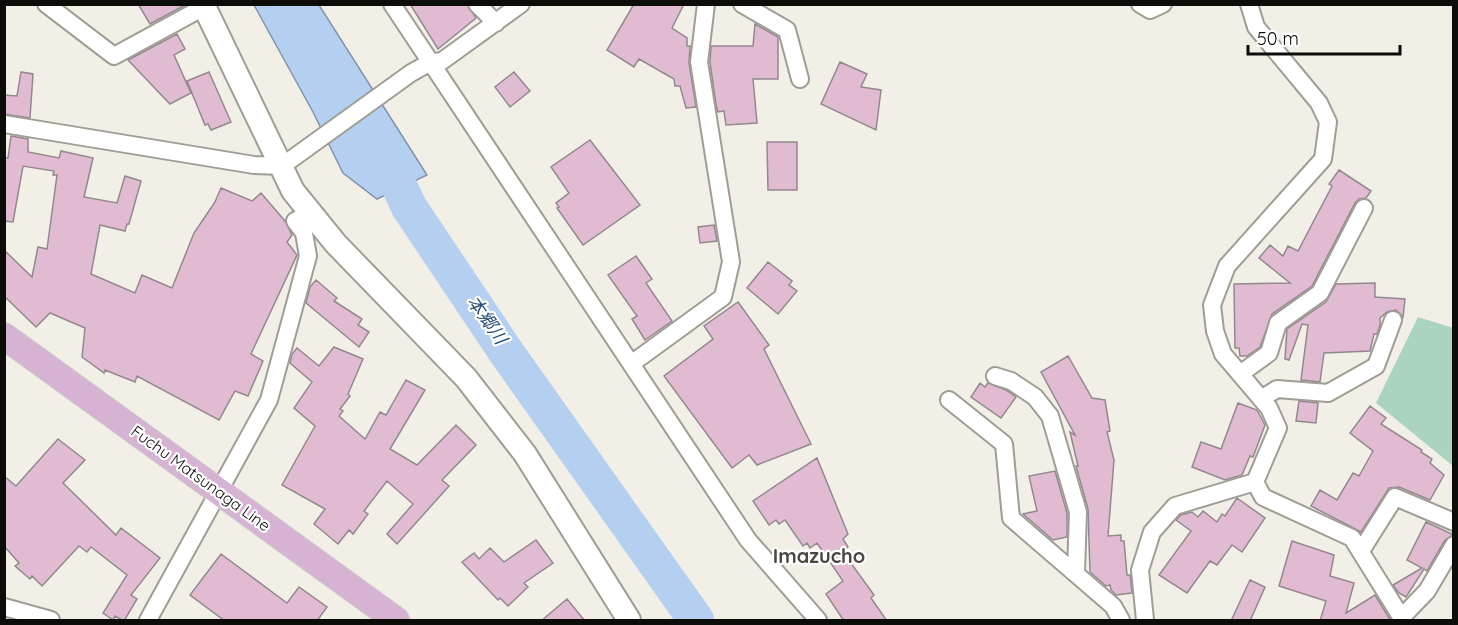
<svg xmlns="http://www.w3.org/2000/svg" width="1458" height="625" font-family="Quicksand,'Noto Sans JP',sans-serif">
<rect width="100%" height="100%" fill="#f2efe6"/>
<path fill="#aad4bf" d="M1418 317 1453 328V466L1376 403Z"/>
<path fill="#b4cfef" stroke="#8294aa" stroke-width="1.5" d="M254 5H319L427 175 377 199 343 173 313 112Z"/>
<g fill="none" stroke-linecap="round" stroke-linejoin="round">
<path stroke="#b4cfef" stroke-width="36" d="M380 145 409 207 506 352 696 620"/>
</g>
<path fill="#e1bbd2" stroke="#92898e" stroke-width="1.5" d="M138 4H187L150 24Z
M410 4H467L476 18 438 49Z
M634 4H684L672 28 687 38V46H690L689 63 696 107 686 108 680 86H675L674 79 639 59 634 67 607 50Z
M755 24 778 37V79H753L757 123 726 125 724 111 718 112 716 105 710 62 711 46H753Z
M177 34 185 49 174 55 191 93 170 104 128 60Z
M840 62 867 74 861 87 881 90 876 130 821 104Z
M21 72 33 74 30 118 4 114V95L17 96Z
M209 72 231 122 211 130 208 124 205 125 187 81Z
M514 72 530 91 510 107 495 87Z
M11 136 28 139V152L59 158 61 151 93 158 84 197 117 203 125 176 141 181 129 224H127L125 231 100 225 91 274 135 293 142 275 172 288 194 233 215 202 221 188 252 201 261 193 285 221 292 235 287 242 297 255 251 354 263 361 248 396 235 391 219 420 137 376 135 382 105 370 104 373 82 357 85 328 50 313 36 327 4 296V250L32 277 38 247 47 249 57 175H53L54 171 23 166 13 222 4 221V158H8Z
M590 140 640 205 583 245 557 208 559 207 556 203 569 193 551 167Z
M767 142H797V190H768Z
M1339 170 1371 191 1366 198 1359 199 1355 203 1312 286 1272 314 1260 347 1247 356H1240L1239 348H1235L1234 284 1290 283 1259 258 1270 245 1283 256 1288 246 1298 251 1332 186 1329 184Z
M714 225 717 241 700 243 698 227Z
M636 256 652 279 646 283 672 321 645 340 632 319 637 316 608 275Z
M768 262 792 281 789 285 797 291 778 314 747 288Z
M316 280 337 298 334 301 362 319 358 325 369 332 359 347 306 303 310 287Z
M1375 283V297L1405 299 1403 317 1396 310 1387 312 1380 318V325L1377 334H1374L1370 351 1324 353 1320 382 1301 380 1308 325 1302 324 1289 360 1285 359 1287 329 1326 302 1336 284Z
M738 302 769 345 764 349 811 444 757 465 749 455 732 468 664 376 713 339 704 326Z
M334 347 363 359 348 394 350 396 340 409 343 411 339 416 365 439 380 412 386 415 406 380 425 390 390 449 417 465 456 425 476 445 442 480 449 486 397 544 387 534 413 504 387 481 364 511 368 514 353 534 349 530 338 544 314 524 325 509 282 485 315 426 294 408 312 382 290 363 292 354 297 348 319 366Z
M1068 356 1092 398 1105 400 1110 431 1107 432 1114 460 1108 536 1121 535V541H1124L1127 575H1130L1132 593 1116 595 1111 590 1110 585 1106 586 1090 572 1088 509 1076 466H1078L1070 432 1075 435 1041 372Z
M980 383 985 387 988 383 1006 390 1016 397 1001 418 971 397Z
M1299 401 1318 403 1316 423 1296 421Z
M1238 403 1257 410 1265 425 1253 457 1250 456 1242 475 1225 480 1192 467 1201 442 1221 449Z
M1370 406 1386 418 1381 424 1422 450 1421 452 1432 459 1430 463 1444 475 1430 500 1399 487 1389 488 1361 532 1311 506 1320 490 1337 500 1353 473 1359 476 1373 451 1350 433Z
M58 439 85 460 63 483 116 535 121 528 160 558 131 595 137 599 124 621 115 616 113 620 103 613 127 575 91 547 87 552 79 546 42 586 32 576 30 579 15 566 19 563 4 546V476L16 486Z
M817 458 848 534 843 539 848 547 845 550 848 553 845 555 874 595 871 598 887 621H844L826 594 843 581 817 543 810 548 807 543 803 546 785 520 779 524 776 520 769 525 753 501Z
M1055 471 1067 513V537L1053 540 1023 514 1037 511 1029 476Z
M1237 498 1265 518 1242 552 1232 545 1217 565 1210 561 1187 593 1159 575 1191 531 1176 520 1181 515 1192 512 1198 517 1203 511 1217 522 1222 514 1225 516Z
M1426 522 1454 535 1445 540 1427 571 1424 569 1406 597 1399 593 1393 585 1422 568 1407 560Z
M536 540 553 563 524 583 528 587 508 606 500 598 498 600 462 562 474 553 479 559 490 548 504 562Z
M1292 541 1334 555 1330 576 1354 583 1346 613 1375 595 1391 621H1320L1326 601 1279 586Z
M221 554 287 603 299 587 327 607 317 621H225L190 595Z
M1250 580 1265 587 1250 621H1231Z
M567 599 585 621H541Z"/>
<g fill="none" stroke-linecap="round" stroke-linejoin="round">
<defs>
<path id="street" d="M46 4 114 56 204 7
M392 4 748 540 818 620
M477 4 496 23
M742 4 787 30 800 79
M1140 4 1150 10 1163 4
M4 124 254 165 282 166 411 73 429 63 442 61 521 4
M631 364 723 297 731 262 699 62 706 4
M1240 374 1269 353 1278 323 1320 293 1364 208
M995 376 1011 381 1035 397 1050 416 1078 512 1076 572
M1261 399 1277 389 1328 393 1376 366 1393 320
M949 400 1004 444 1011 518 1113 606 1121 620
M1255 482 1263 497 1352 538 1403 620
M1361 551 1395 497 1454 522
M4 607 51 620
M1402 617 1427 591 1454 545
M148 620 269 400 308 256 304 233 295 221 310 212
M1145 620 1140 570 1152 532 1175 506 1255 482 1278 428 1269 408 1223 354 1215 331 1212 305 1227 266 1323 159 1328 122 1319 103 1256 27 1249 4"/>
<path id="secondary" d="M203 4 293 191 336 244 466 378 525 454 629 620"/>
<path id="primary" d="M4 336 396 620"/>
</defs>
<use href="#street" stroke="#9f9d94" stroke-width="20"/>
<use href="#secondary" stroke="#9f9d94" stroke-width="26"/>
<use href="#primary" stroke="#cecece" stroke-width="28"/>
<use href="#street" stroke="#fff" stroke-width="16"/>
<use href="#secondary" stroke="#fff" stroke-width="22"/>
<use href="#primary" stroke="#d6b2d3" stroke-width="26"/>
</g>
<g text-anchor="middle" stroke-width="4.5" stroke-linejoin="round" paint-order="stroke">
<g font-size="16" fill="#0c0c09" stroke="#fff">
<text transform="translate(201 478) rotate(36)" y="6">Fuchu Matsunaga Line</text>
</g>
<g font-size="18" font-style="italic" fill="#2a4f7a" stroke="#fff">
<text transform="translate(487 320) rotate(55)" y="6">本郷川</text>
</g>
<g font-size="20" font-weight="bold" fill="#494740" stroke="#fff">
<text x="819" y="563">Imazucho</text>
</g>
</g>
<rect width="1458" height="625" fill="none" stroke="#0c0c09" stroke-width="12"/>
<path d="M1248 45v9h152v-9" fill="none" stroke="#0c0c09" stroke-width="3"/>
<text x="1257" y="45" font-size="18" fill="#0c0c09" stroke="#ffffff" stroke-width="4.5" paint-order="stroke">50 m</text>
</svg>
